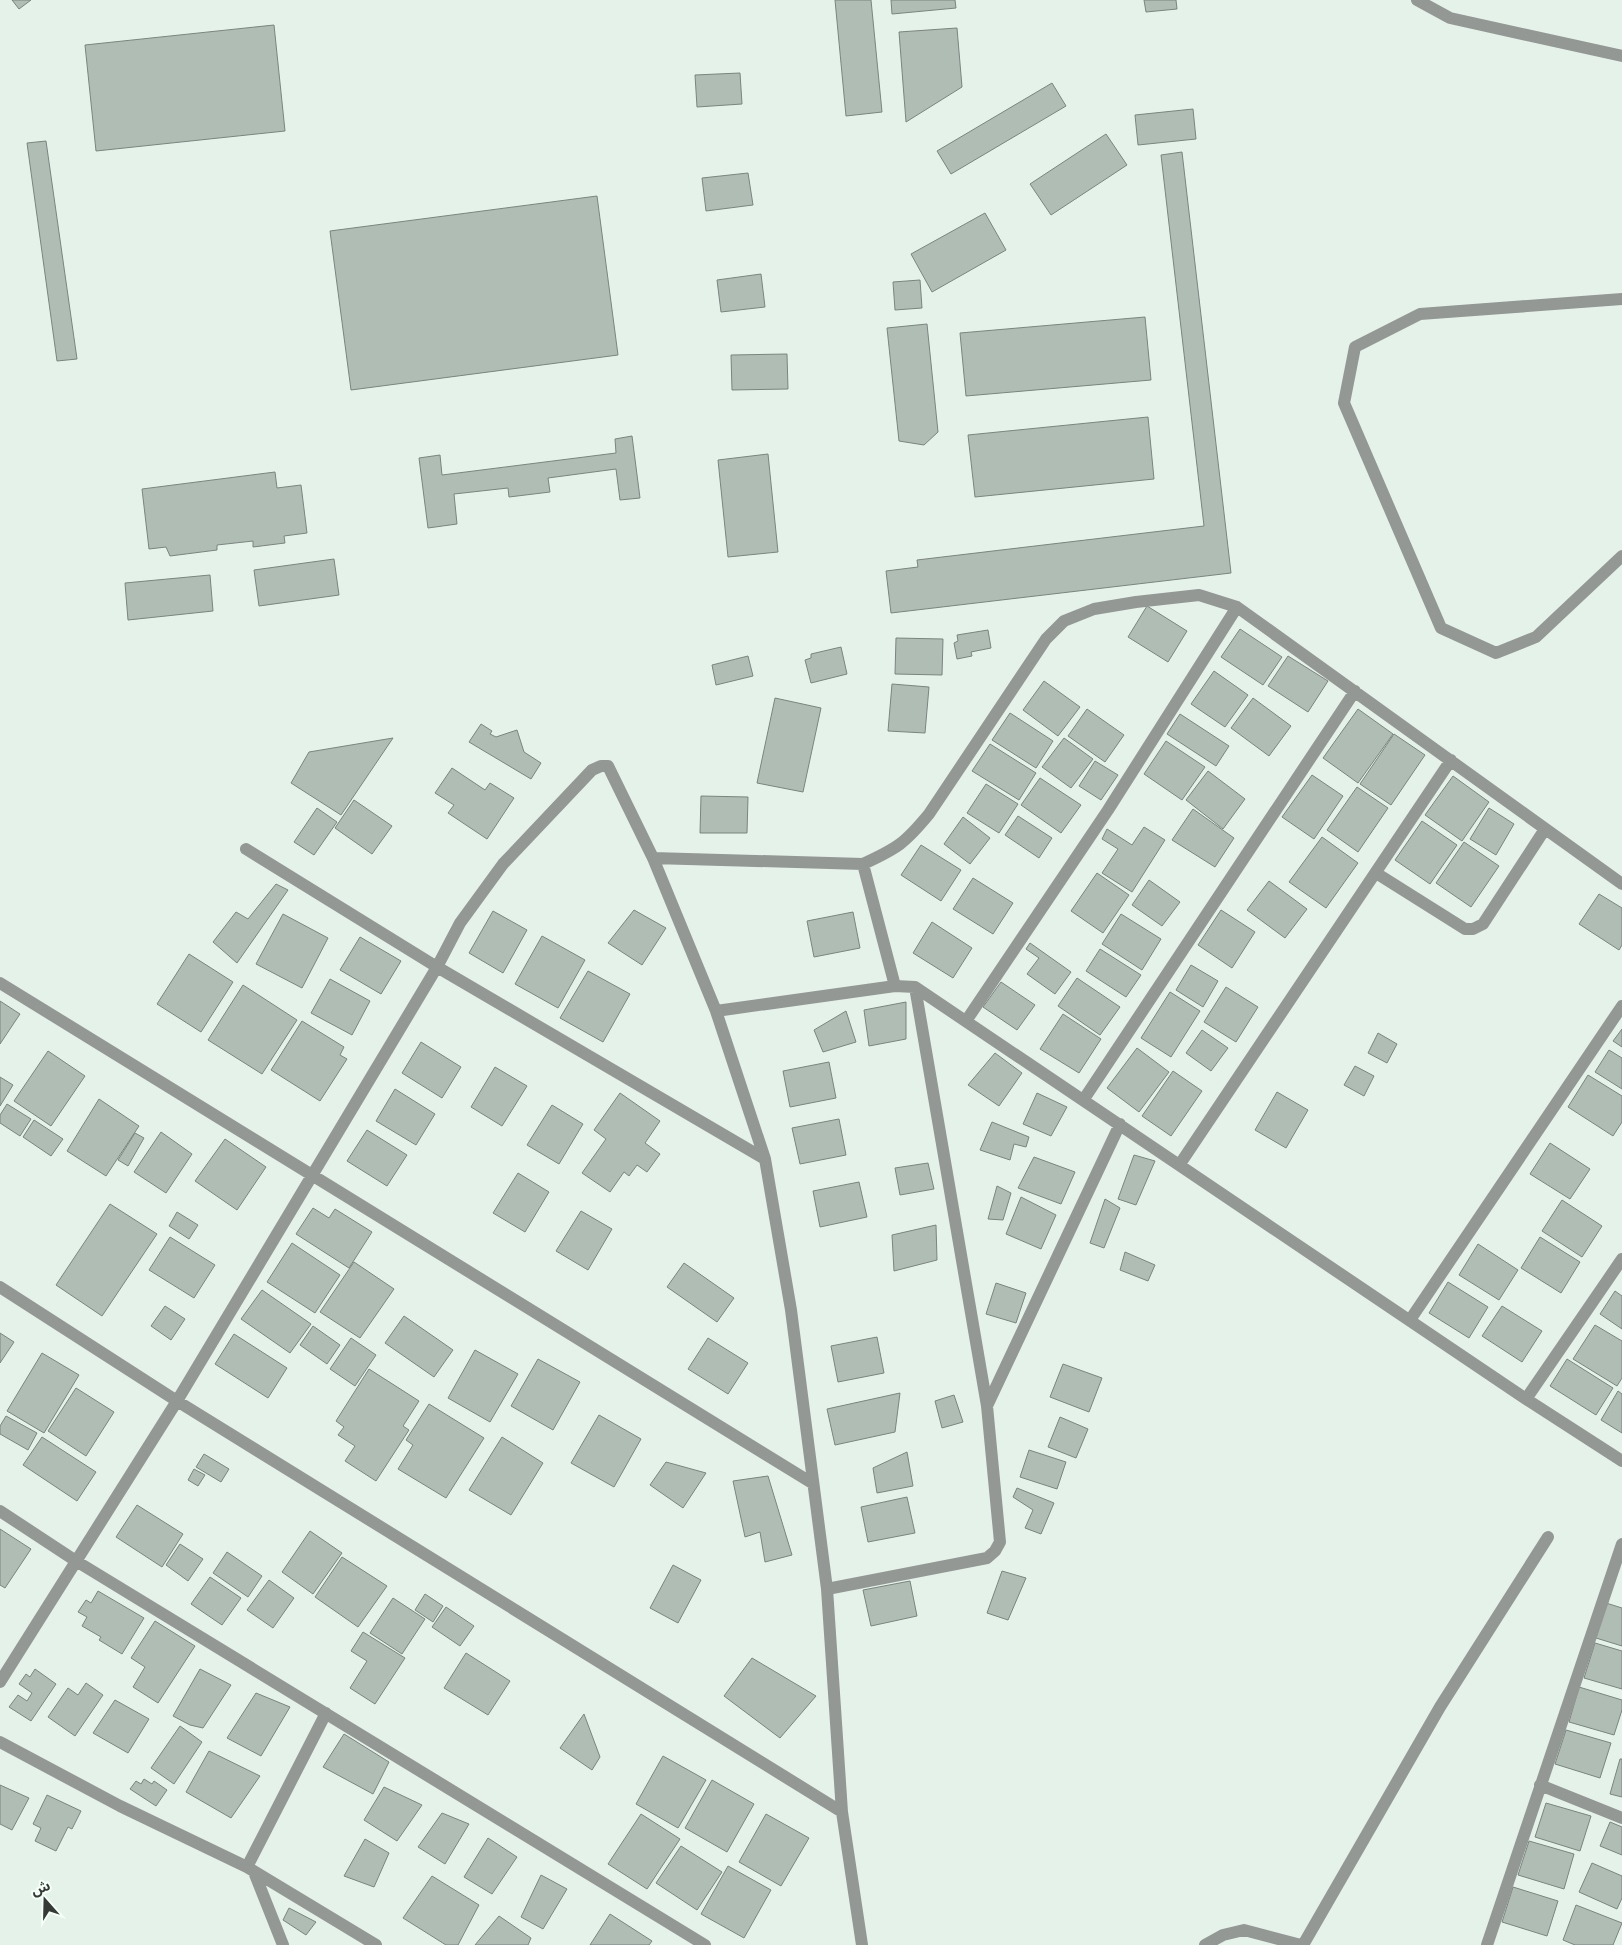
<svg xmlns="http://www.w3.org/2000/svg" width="1622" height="1945" font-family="'Fira Sans','Noto Sans Arabic',sans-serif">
<rect width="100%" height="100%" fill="#e5f2ea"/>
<path fill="#b0bdb5" stroke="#79857e" d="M12 0H31L19 9Z
M835 0H871L882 112 846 116Z
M891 0H955L956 8 892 14Z
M1144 0H1176L1177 9 1146 12Z
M274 25 285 131 96 151 85 45Z
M957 28 962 87 906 122 899 32Z
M740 73 742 104 697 107 695 75Z
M1052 83 1066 106 951 174 937 151Z
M1193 109 1196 139 1138 145 1135 115Z
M1106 134 1127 165 1051 215 1030 184Z
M46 141 77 359 57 361 27 143Z
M1182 152 1231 573 891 613 886 571 918 567 917 560 1204 526 1161 155Z
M748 173 753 205 706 211 702 178Z
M597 196 618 355 351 390 330 231Z
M985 213 1006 250 932 292 911 254Z
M761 274 765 307 721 312 717 280Z
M920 280 922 308 895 310 893 282Z
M1145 317 1151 380 966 396 960 333Z
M927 324 938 432 924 445 899 441 887 328Z
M787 354 788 389 732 390 731 355Z
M1148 417 1154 479 975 497 968 435Z
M632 436 640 498 620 500 616 469 548 478 550 492 509 497 508 488 454 494 457 524 428 528 419 458 440 455 442 475 616 453 615 439Z
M768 454 778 552 728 557 718 460Z
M275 472 277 488 301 485 307 533 284 536 285 543 253 547V541L217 545V550L170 556 166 547 149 549 142 489Z
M334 559 339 595 259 606 254 570Z
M210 575 213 611 128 620 125 583Z
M1147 606 1187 631 1168 662 1128 637Z
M1240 629 1282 657 1263 685 1221 657Z
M988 630 991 648 971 652 972 656 957 659 954 643 958 641 957 635Z
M896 638 943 639 942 675 895 674Z
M841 647 847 674 811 683 805 660 811 658V654Z
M748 656 753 676 716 685 712 665Z
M1288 656 1328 681 1308 712 1268 686Z
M1214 671 1248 695 1225 727 1191 704Z
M1044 681 1080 707 1058 736 1023 710Z
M892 684 929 687 925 733 888 731Z
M775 698 821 708 803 792 757 783Z
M1253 698 1291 726 1269 756 1231 728Z
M1087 709 1124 735 1105 762 1068 736Z
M1358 709 1393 734 1358 783 1323 758Z
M1010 713 1053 741 1036 768 992 740Z
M1180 714 1229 746 1216 766 1167 734Z
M481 724 492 731 490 734 496 737 517 730 524 752 541 763 531 779 469 742Z
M1394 734 1425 755 1391 805 1360 784Z
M393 738 341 815 291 783 309 752Z
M1064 738 1093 759 1071 788 1042 767Z
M1166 741 1205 767 1182 800 1144 774Z
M990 744 1036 773 1019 800 972 771Z
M1095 761 1118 775 1101 800 1079 786Z
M452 768 485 790 490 783 514 798 487 839 448 813 454 805 435 793Z
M1208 771 1245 799 1223 829 1186 800Z
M1312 775 1343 796 1314 839 1282 817Z
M1453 776 1489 802 1462 841 1425 815Z
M1040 778 1081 805 1061 833 1021 805Z
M986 784 1018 804 999 833 967 813Z
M1357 787 1388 808 1358 852 1327 830Z
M701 796 748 797 747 833H700Z
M354 800 392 826 372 854 335 828Z
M317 808 337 822 314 855 294 842Z
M1489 808 1514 824 1496 855 1470 839Z
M1193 809 1234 838 1215 867 1172 840Z
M1018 816 1052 838 1039 858 1005 835Z
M963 817 990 838 970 864 944 844Z
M1422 821 1457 845 1430 884 1395 860Z
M1144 827 1165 840 1132 892 1102 873 1118 849 1102 839 1107 829 1132 845Z
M1322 837 1358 863 1326 908 1289 882Z
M1464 842 1499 866 1471 907 1436 883Z
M921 845 961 870 941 901 901 875Z
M1097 873 1129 895 1103 933 1071 911Z
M973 878 1013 903 993 934 953 909Z
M1149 880 1180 902 1162 926 1132 905Z
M1269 881 1307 909 1285 938 1247 910Z
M276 884 288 890 237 963 213 942 236 912 248 919Z
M1599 894 1622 908V945L1619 950 1579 924Z
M634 910 666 928 642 965 608 943Z
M1221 910 1255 932 1232 968 1198 945Z
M493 911 527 930 503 973 469 953Z
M853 912 860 948 814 957 807 921Z
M283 914 328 938 302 988 256 964Z
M1121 914 1161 939 1142 970 1102 944Z
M932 922 972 948 953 978 913 953Z
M542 936 585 960 558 1008 515 984Z
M360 937 401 961 381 994 340 970Z
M1030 943 1071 972 1055 994 1027 974 1039 958 1026 949Z
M1100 949 1141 975 1126 997 1086 971Z
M189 954 233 982 201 1032 157 1004Z
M1191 965 1218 981 1203 1007 1176 990Z
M588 971 630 994 603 1042 560 1018Z
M1077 978 1120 1007 1100 1035 1058 1006Z
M330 979 370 1001 352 1035 311 1013Z
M1001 982 1035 1005 1017 1030 983 1007Z
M243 985 297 1020 262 1074 208 1040Z
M1226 987 1258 1007 1236 1042 1204 1022Z
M1170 992 1200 1011 1171 1057 1141 1038Z
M0 1001 20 1014 0 1044Z
M906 1002V1039L869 1046 864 1010Z
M846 1011 856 1042 823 1052 814 1030Z
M1063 1014 1101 1039 1079 1073 1040 1049Z
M302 1021 344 1047 340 1055 347 1059 320 1101 271 1070Z
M1622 1029V1047L1613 1041Z
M1202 1030 1228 1048 1211 1071 1186 1053Z
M1378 1033 1397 1044 1387 1063 1368 1053Z
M421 1042 461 1067 442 1098 402 1073Z
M1137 1048 1169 1072 1139 1112 1107 1088Z
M1609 1050 1622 1058V1089L1595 1072Z
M48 1051 85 1076 51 1126 14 1101Z
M995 1053 1022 1073 999 1106 968 1085Z
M829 1062 836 1098 790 1107 783 1071Z
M1355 1066 1374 1076 1364 1096 1344 1085Z
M495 1067 527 1086 502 1126 471 1107Z
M1173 1071 1202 1091 1171 1136 1142 1116Z
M1588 1075 1622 1096V1122L1613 1136 1568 1107Z
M0 1077 13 1085 0 1106Z
M395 1089 435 1114 416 1145 376 1121Z
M1277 1092 1308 1110 1286 1148 1255 1130Z
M620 1093 660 1121 645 1143 660 1154 647 1172 637 1165 629 1176 624 1172 610 1192 582 1173 606 1139 594 1130Z
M1037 1093 1067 1107 1051 1136 1023 1124Z
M99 1099 139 1126 106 1176 67 1151Z
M7 1104 31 1119 20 1136 0 1123V1115Z
M552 1105 583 1124 559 1164 527 1145Z
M839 1119 846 1155 800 1164 792 1128Z
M34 1120 63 1139 51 1156 23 1137Z
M992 1122 1029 1137 1026 1147 1014 1144 1010 1160 980 1150Z
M367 1130 407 1155 387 1186 347 1161Z
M161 1132 192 1154 166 1193 134 1172Z
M135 1133 144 1138 128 1166 118 1160Z
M225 1139 266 1167 237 1210 195 1181Z
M1550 1143 1590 1169 1570 1199 1530 1174Z
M1134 1155 1155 1161 1136 1205 1118 1199Z
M1034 1157 1075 1172 1061 1204 1018 1188Z
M928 1163 934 1189 900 1195 895 1168Z
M518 1173 549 1192 525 1232 493 1213Z
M859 1182 867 1217 820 1227 813 1191Z
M997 1186 1011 1193 1003 1220 988 1219Z
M1021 1197 1056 1215 1041 1249 1006 1234Z
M1105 1199 1120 1208 1104 1248 1090 1243Z
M1562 1200 1602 1226 1582 1257 1542 1231Z
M110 1204 157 1234 102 1316 56 1285Z
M313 1208 329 1218 335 1209 372 1232 349 1268 296 1234Z
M581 1211 612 1229 588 1270 556 1251Z
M177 1212 198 1225 189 1239 169 1226Z
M936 1225 937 1260 894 1271 892 1235Z
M170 1237 215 1265 194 1298 149 1270Z
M1540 1237 1580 1262 1561 1293 1521 1268Z
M292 1243 340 1275 315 1313 267 1282Z
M1478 1244 1518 1270 1499 1300 1459 1275Z
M1125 1252 1155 1265 1148 1281 1120 1270Z
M354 1262 394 1289 360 1338 320 1312Z
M684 1263 734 1298 717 1322 667 1287Z
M1448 1282 1488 1307 1469 1338 1429 1313Z
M996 1283 1026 1293 1016 1323 986 1314Z
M262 1290 311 1324 290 1353 241 1319Z
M1615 1291 1622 1296V1329L1600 1314Z
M165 1306 185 1319 171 1340 151 1326Z
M1502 1306 1542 1331 1522 1362 1482 1336Z
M404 1316 453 1350 434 1377 385 1343Z
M1595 1325 1622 1341V1378L1617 1386 1573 1359Z
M313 1326 340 1345 327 1364 300 1345Z
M0 1333 14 1342 0 1363Z
M234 1334 287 1368 268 1398 215 1364Z
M877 1337 884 1373 838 1382 831 1346Z
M351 1338 376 1355 355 1386 330 1369Z
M708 1338 748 1363 728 1394 688 1369Z
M475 1350 518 1374 490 1422 448 1398Z
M42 1353 79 1375 44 1433 7 1411Z
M538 1359 580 1382 553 1430 511 1406Z
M1567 1359 1613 1388 1596 1415 1550 1386Z
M1063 1364 1102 1378 1089 1412 1050 1397Z
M369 1369 419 1401 403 1426 409 1430 376 1481 345 1461 355 1446 338 1435 344 1427 336 1421Z
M76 1388 114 1412 86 1456 48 1431Z
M1618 1391 1622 1394V1433L1601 1420Z
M900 1393 895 1432 835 1445 827 1409Z
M954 1395 963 1422 942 1428 935 1401Z
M429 1404 484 1438 446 1498 398 1469 413 1445 406 1440Z
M599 1415 641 1439 614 1487 571 1463Z
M6 1416 37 1433 28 1450 0 1434V1426Z
M1060 1417 1088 1429 1076 1458 1048 1447Z
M42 1437 96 1472 77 1501 23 1465Z
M502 1437 543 1463 511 1515 469 1490Z
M1029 1450 1066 1462 1057 1489 1020 1477Z
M907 1452 913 1486 877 1493 873 1468Z
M204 1454 229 1469 221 1482 196 1467Z
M666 1462 706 1473 683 1508 650 1485Z
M194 1469 205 1475 198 1486 188 1480Z
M768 1476 792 1555 765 1562 760 1532 745 1537 733 1481Z
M1017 1488 1054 1503 1041 1534 1025 1528 1033 1510 1013 1497Z
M907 1497 915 1533 868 1542 861 1507Z
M137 1505 183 1534 162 1567 116 1537Z
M0 1529 31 1549 5 1588 0 1585Z
M310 1531 342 1553 313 1594 282 1572Z
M180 1544 203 1559 188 1581 166 1565Z
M227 1552 262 1576 248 1597 213 1573Z
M342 1557 387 1586 358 1627 315 1597Z
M673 1565 701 1580 678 1623 650 1608Z
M1002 1571 1026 1578 1008 1620 987 1613Z
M210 1577 241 1598 222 1625 191 1604Z
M269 1580 294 1598 273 1628 247 1610Z
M910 1581 917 1616 871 1626 863 1590Z
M98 1591 144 1618 122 1654 99 1640 101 1637 82 1626 87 1617 78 1612 86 1600 91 1603Z
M425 1594 443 1606 433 1622 415 1610Z
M393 1598 425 1619 402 1654 370 1633Z
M1606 1603 1622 1608V1646L1596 1638Z
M446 1607 474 1626 460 1646 432 1627Z
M155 1621 195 1646 158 1703 133 1687 145 1667 131 1658Z
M363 1632 405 1658 375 1704 350 1688 367 1661 351 1651Z
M1595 1643 1622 1651V1689L1584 1678Z
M466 1653 510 1681 488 1715 444 1688Z
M752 1658 816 1696 780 1738 724 1696Z
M35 1669 56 1684 31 1721 9 1707 18 1695 27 1701 32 1693 19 1684 26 1674 30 1677Z
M200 1669 231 1685 203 1728 190 1725 173 1716Z
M86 1683 103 1695 75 1736 48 1717 68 1688 78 1695Z
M1579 1687 1622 1700V1710L1614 1735 1569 1722Z
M256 1693 290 1707 261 1756 227 1738Z
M115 1700 149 1719 128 1753 93 1733Z
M584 1714 600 1757 592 1770 560 1748Z
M180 1726 202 1742 174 1784 151 1768Z
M1566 1730 1611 1743 1600 1778 1555 1764Z
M344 1734 389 1762 373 1794 323 1767Z
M209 1751 260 1776 231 1818 186 1792Z
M663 1756 706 1780 678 1828 636 1804Z
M1620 1759H1622V1797L1610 1794Z
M144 1779 152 1784 154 1781 167 1790 156 1806 130 1789 136 1781 141 1784Z
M712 1780 754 1804 727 1852 685 1828Z
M0 1785 29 1798 12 1830 0 1824Z
M384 1787 422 1805 397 1841 364 1820Z
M47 1795 81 1811 72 1829 68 1827 56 1851 35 1841 41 1828 33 1824Z
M1546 1803 1591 1816 1580 1851 1535 1837Z
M442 1813 469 1824 445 1864 418 1847Z
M641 1814 680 1839 647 1889 608 1864Z
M766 1814 809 1838 781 1886 739 1862Z
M1610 1822 1622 1827V1855L1600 1846Z
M488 1838 517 1857 492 1894 464 1877Z
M365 1839 389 1853 374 1887 344 1876Z
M1529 1841 1574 1854 1564 1889 1518 1875Z
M681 1846 722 1872 697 1910 656 1883Z
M1592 1863 1622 1876V1898L1617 1909 1579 1892Z
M728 1866 771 1890 744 1938 701 1914Z
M541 1875 567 1889 543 1929 521 1917Z
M432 1876 479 1905 458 1945H446L403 1918Z
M1513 1887 1558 1901 1547 1936 1502 1922Z
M1576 1905 1622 1923 1613 1945H1575L1563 1940Z
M289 1908 316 1922 306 1935 283 1920Z
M610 1914 652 1941 649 1945H590Z
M499 1916 531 1938 528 1945H475Z"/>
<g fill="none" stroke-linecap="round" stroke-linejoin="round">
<path stroke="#939895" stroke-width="12" d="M1417 0 1450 18 1622 56
M1622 299 1420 314 1355 347 1344 403 1441 628 1496 653 1536 637 1622 556
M246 849 437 967 765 1159
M653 858 863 864C898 848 905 843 929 814L1046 639 1064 621 1094 609 1136 602 1199 595 1237 607 1622 884
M863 864 895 986
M1376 873 1465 929H1473L1483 924 1545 829
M0 983 812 1483
M915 987 987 1406 1120 1124
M716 1011 895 986 915 987 1526 1399
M966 1021 1108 810 1237 607
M1084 1099 1355 691
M1180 1164 1451 760
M1622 1259 1526 1399 1622 1461
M0 1287 177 1401 842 1812
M1410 1320 1622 1006
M0 1511 76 1561 705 1945
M827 1589 987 1558 995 1551 1000 1542 987 1406
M0 1682 177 1401 437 967 460 923 503 864 592 770 601 766H608L653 858 716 1011 765 1159 791 1310 827 1589 842 1812 862 1945
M0 1742 120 1806 247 1867 376 1945
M1540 1785 1622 1818
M247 1867 326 1713
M254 1872 283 1945
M1205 1945 1223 1935 1244 1930 1301 1945
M1303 1945 1440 1707 1548 1537
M1487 1945 1622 1544"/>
</g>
<g transform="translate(45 1900) rotate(340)" stroke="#f4fff8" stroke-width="4" paint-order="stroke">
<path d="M0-4L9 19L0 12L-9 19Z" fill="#353a37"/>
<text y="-8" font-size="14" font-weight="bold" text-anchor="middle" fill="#353a37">ش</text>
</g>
</svg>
